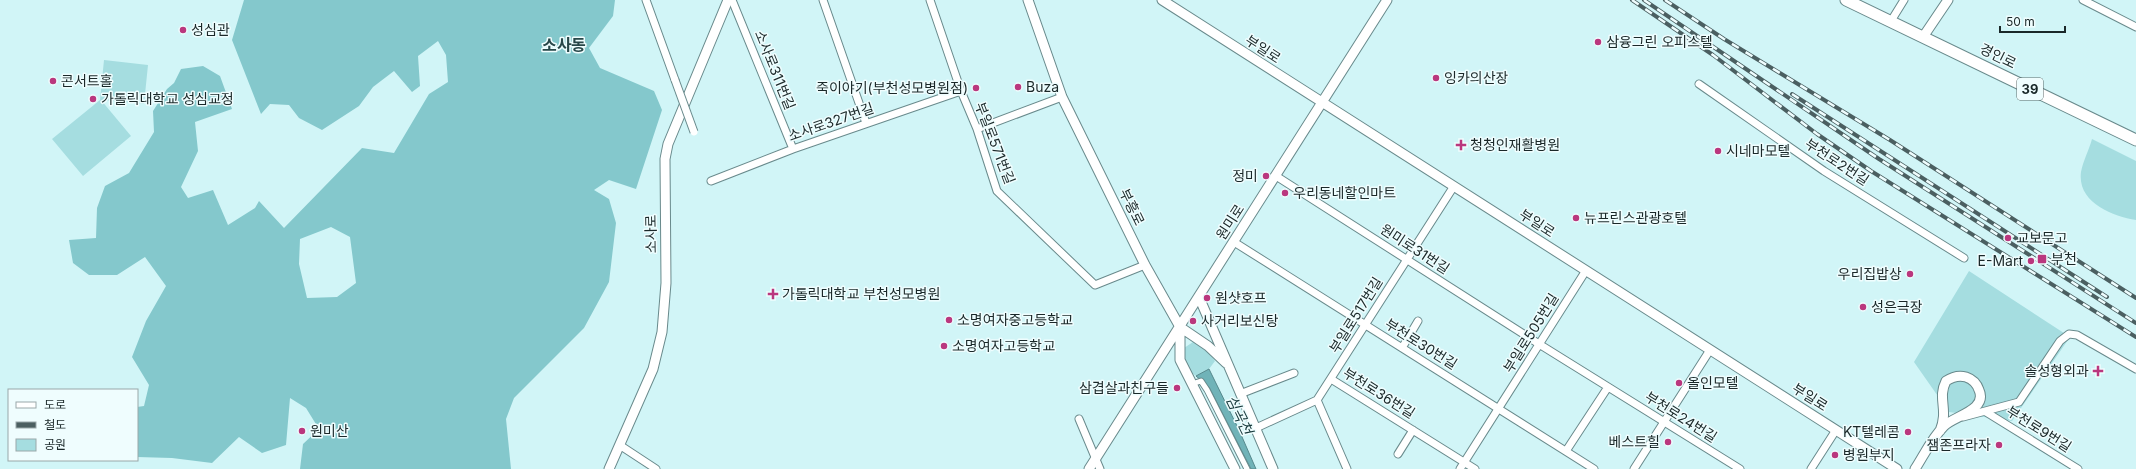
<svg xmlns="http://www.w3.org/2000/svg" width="2136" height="469" font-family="Inter,'Noto Sans KR',sans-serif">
<rect width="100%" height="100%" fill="#d1f5f7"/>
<path fill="#a5dde0" d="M104 60 148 65 144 104 101 100 131 136 83 176 52 139 100 100Z
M2092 139 2136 161V220C2112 216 2077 202 2081 172 2083 161 2089 150 2092 139Z
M1969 271 2070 337 2012 421 1949 412 1914 362Z
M1193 342C1204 343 1209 353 1215 361L1209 369 1196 376C1186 370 1184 360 1184 348Z"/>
<path fill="#84c8cc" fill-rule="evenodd" d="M244 0H615L613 16 589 48 600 68 654 91 662 110 636 189 609 180 594 190 609 199 616 223 609 282 584 328 514 398 506 419 511 469H300L303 444 319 429 306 408 290 398 286 445 262 453 239 437 212 463 172 458 137 457V407L144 406 149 385 132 357 146 321 166 286 145 257 117 275H89L73 263 69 240 96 238 97 208 105 186 129 173 154 132 153 111 167 89 174 83 181 69 203 66 220 76 232 109 195 122 198 151 181 187 188 198 213 190 228 225 255 208 259 201 284 228 362 148 394 153 429 94 448 82 446 55 438 41 418 56 420 86 412 92 394 71 373 87 359 106 322 130 299 118 289 105 270 104 261 114 232 40ZM331 227 350 237 356 283 337 297 307 298 299 264 300 239Z"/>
<path fill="#70b3b8" stroke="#56898d" d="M1209 369 1239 430 1256 469H1251L1209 387 1196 376Z"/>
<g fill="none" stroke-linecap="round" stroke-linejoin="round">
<defs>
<path id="pedestrian" d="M1195 383 1201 381 1207 390 1247 469"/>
<path id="minor" d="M646 0 675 80
M732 0 793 149
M823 0 866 123
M930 0 961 91 977 129 997 191 1095 285 1145 265
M2083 0 2136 27
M1891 21 1904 0
M1699 84 1824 171 1964 258
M977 129 1062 97
M1276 176 1539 344 1740 469
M711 181 793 149 961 91
M1234 242 1594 469
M1402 348 1418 321
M1331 379 1475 469
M1240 394 1294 373
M1317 400 1347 469
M1986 412 2078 469
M1963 417 2019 402 2060 341 2069 334 2077 335 2136 369
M1079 419 1100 469
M1256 428 1317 400 1454 186
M621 446 656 469
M1566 451 1608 387
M1398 454 1413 430
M1460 469 1585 272
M1634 469 1710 350
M1811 469 1836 430"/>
<path id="tertiary" d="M1028 0 1062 97 1145 265 1180 327 1208 346 1226 363
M1162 0 1897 469
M1923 37 1948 0
M1199 297 1273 469
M1180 327V360L1235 469
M609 469 653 369 662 332 666 283 665 159 668 144 728 0
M1089 469 1387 0
M1915 469C1924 455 1932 438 1944 426 1954 416 1988 410 1979 390 1977 384 1972 379 1966 377 1959 375 1952 377 1946 381 1937 399 1949 409 1940 431"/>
<path id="primary" d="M1846 0 2136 140"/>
</defs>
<use href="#pedestrian" stroke="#698a8c" stroke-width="7"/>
<use href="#minor" stroke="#698a8c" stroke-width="9"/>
<use href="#tertiary" stroke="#698a8c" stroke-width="11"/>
<use href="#primary" stroke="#698a8c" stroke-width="13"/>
<use href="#pedestrian" stroke="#fff" stroke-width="5"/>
<use href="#minor" stroke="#fff" stroke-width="7"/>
<use href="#tertiary" stroke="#fff" stroke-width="9"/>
<use href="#primary" stroke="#fff" stroke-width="11"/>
<defs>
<path id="rail" d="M1632 0 1713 55 1817 134 1871 171 2136 337
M1644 0 1879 159 2136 323
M1665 0 1724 39 1890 140 2136 298
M1792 94 2107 297"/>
</defs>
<use href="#rail" stroke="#4b5f61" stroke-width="4"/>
<use href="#rail" stroke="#effdfe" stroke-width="2.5" stroke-dasharray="8" stroke-linecap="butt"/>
<defs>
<path id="minor-bridge" d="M675 80 694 132"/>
</defs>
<use href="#minor-bridge" stroke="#698a8c" stroke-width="9" stroke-linecap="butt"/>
<use href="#minor-bridge" stroke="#fff" stroke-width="7"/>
</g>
<g fill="#ba377e" stroke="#effdfe" stroke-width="1.5">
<circle cx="183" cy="30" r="4"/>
<circle cx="1598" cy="42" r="4"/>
<circle cx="1436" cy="78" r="4"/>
<circle cx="53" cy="81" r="4"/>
<circle cx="1018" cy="87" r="4"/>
<circle cx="976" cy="88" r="4"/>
<circle cx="93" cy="99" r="4"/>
<path d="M1459 139h4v4h4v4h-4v4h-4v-4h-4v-4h4z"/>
<circle cx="1718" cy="151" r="4"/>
<circle cx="1266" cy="176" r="4"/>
<circle cx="1285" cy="193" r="4"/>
<circle cx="1576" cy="218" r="4"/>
<circle cx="2008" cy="238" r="4"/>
<rect x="2037" y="254" width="10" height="10" rx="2"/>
<circle cx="2031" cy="261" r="4"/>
<circle cx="1910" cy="274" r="4"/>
<path d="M771 288h4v4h4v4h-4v4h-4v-4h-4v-4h4z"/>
<circle cx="1207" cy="298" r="4"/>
<circle cx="1863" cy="307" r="4"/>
<circle cx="949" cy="320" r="4"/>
<circle cx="1193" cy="321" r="4"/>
<circle cx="944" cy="346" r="4"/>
<path d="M2096 365h4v4h4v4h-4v4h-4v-4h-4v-4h4z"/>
<circle cx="1679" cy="383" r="4"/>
<circle cx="1177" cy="388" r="4"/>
<circle cx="302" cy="431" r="4"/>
<circle cx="1908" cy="432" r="4"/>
<circle cx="1668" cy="442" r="4"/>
<circle cx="1999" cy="445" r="4"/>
<circle cx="1835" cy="455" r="4"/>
</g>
<g text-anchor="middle" stroke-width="3" stroke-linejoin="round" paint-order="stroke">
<rect fill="#effdfe" stroke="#5a6869" stroke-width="1" x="2017" y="78" width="26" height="22" rx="3"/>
<g font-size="13" font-weight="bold" fill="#1a2829">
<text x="2030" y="94">39</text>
</g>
<g font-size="14" fill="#1a2829" stroke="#effdfe" text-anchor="start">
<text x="191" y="35">성심관</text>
<text x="1606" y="47">삼융그린 오피스텔</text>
<text x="1444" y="83">잉카의산장</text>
<text x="61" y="86">콘서트홀</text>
<text x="1026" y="92">Buza</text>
<text x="968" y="93" text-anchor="end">죽이야기(부천성모병원점)</text>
<text x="101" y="104">가톨릭대학교 성심교정</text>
<text x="1470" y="150">청청인재활병원</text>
<text x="1726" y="156">시네마모텔</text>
<text x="1258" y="181" text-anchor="end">정미</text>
<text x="1293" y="198">우리동네할인마트</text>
<text x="1584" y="223">뉴프린스관광호텔</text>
<text x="2016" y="243">교보문고</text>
<text x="2051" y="264">부천</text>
<text x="2023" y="266" text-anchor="end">E-Mart</text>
<text x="1902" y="279" text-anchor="end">우리집밥상</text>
<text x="782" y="299">가톨릭대학교 부천성모병원</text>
<text x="1215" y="303">원샷호프</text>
<text x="1871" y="312">성은극장</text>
<text x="957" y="325">소명여자중고등학교</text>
<text x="1201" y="326">사거리보신탕</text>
<text x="952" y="351">소명여자고등학교</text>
<text x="2089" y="376" text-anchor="end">솔성형외과</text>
<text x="1687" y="388">올인모텔</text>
<text x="1169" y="393" text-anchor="end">삼겹살과친구들</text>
<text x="310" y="436">원미산</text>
<text x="1900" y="437" text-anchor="end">KT텔레콤</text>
<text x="1660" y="447" text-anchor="end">베스트힐</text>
<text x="1991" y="450" text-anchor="end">잼존프라자</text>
<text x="1843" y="460">병원부지</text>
</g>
<g font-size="14" fill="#1a2829" stroke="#effdfe">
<text transform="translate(1263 49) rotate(33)" y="5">부일로</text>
<text transform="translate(1998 56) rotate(26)" y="5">경인로</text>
<text transform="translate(775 70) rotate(68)" y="5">소사로311번길</text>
<text transform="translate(831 122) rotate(-19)" y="5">소사로327번길</text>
<text transform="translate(995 143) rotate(69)" y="5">부일로571번길</text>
<text transform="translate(1837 162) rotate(33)" y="5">부천로2번길</text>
<text transform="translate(1132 207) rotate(64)" y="5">부흥로</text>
<text transform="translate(1230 222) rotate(-57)" y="5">원미로</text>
<text transform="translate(1537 223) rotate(33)" y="5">부일로</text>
<text transform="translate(651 234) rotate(-91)" y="5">소사로</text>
<text transform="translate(1415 249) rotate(33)" y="5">원미로31번길</text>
<text transform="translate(1356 315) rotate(-58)" y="5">부일로517번길</text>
<text transform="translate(1531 333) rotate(-58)" y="5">부일로505번길</text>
<text transform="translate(1421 344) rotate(32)" y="5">부천로30번길</text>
<text transform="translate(1379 393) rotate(32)" y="5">부천로36번길</text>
<text transform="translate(1810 397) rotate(32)" y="5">부일로</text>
<text transform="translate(1681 417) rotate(32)" y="5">부천로24번길</text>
<text transform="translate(2039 429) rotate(32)" y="5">부천로9번길</text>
</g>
<g font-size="15" font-style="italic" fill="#17393b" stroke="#effdfe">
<text transform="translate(1239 415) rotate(64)" y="5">심곡천</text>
</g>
<g font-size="16" font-weight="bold" fill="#284749" stroke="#effdfe">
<text x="564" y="51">소사동</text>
</g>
</g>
<rect x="8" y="389" width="130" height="72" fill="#effdfe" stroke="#9aa8a9"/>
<rect x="16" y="402" width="20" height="6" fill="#ffffff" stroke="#9aa8a9"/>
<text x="44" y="409" font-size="12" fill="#1a2829">도로</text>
<rect x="16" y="422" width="20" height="6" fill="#4b5f61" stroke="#9aa8a9"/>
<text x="44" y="429" font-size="12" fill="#1a2829">철도</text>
<rect x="16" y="439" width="20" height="12" fill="#a5dde0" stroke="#9aa8a9"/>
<text x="44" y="449" font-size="12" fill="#1a2829">공원</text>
<path d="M2000 26v6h65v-6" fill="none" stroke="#1a2829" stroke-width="2"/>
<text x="2006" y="26" font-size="12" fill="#1a2829" stroke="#effdfe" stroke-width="3" paint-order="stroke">50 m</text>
</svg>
